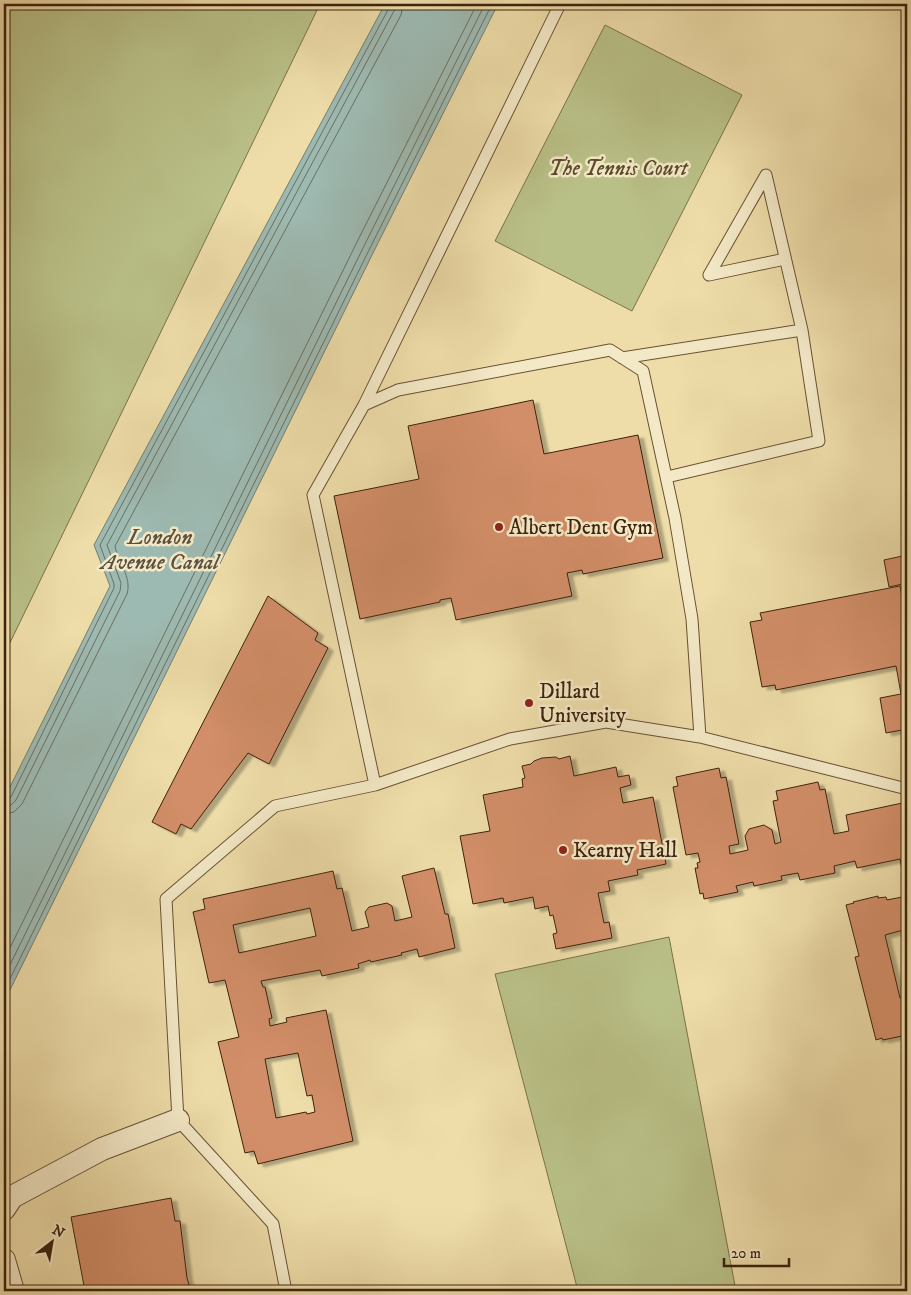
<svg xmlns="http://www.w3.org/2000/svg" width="911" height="1295" font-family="'IM FELL DW Pica',serif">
<defs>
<filter id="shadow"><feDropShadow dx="5.5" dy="3" stdDeviation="1" flood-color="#0004"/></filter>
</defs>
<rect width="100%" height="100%" fill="#eedda9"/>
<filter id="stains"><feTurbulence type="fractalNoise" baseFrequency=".004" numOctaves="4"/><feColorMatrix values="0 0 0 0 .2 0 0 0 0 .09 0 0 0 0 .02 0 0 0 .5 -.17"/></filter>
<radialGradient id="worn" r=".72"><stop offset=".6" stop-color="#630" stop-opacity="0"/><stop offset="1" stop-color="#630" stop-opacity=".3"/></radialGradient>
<path fill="#b9c087" stroke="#7b714a" d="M4 4H320L4 655Z
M605 25 742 95 632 311 495 241Z
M669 937 736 1291H578L495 974Z"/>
<path fill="#9dbab2" stroke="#777d70" d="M385 4H498L375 249 4 1002V799L110 586 94 545Z"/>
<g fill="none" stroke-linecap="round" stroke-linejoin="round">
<path stroke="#6d6e60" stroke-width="1" d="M4 800H8L11 797 114 588V584L100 545 389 8V4
M4 807 11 805 16 800 120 591 121 583 107 545 394 11 396 4
M4 814 14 812 22 804 127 594C132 577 118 562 115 546L401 15 403 4
M4 960 358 240 477 4
M4 977 365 244 485 4
M4 991 371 246 492 4"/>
</g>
<path fill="#d28e68" stroke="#3d220d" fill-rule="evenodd" filter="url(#shadow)" d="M533 400 544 454 638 435 663 558 583 574 582 570 567 573 572 596 456 620 451 598 440 600V602L360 619 334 496 419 479 408 426Z
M907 555V583L889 587 884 560Z
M900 586 907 623V729L886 733 880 698 901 694 896 666 776 690 775 685 762 687 750 622 762 620 760 613Z
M268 596 318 633 315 640 328 648 269 764 248 753 191 829 181 824 176 834 152 822Z
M570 756 574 776 616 767 618 777 629 775 631 785 620 788 623 803 653 797 666 864 637 870 638 875 608 881 610 891 598 893 604 923 609 922 612 938 556 949 553 934 557 933 553 915 550 916 548 906 535 909 533 897 504 903 503 898 473 904 460 836 490 831 483 795 523 787 522 779 525 778 522 766 531 764 534 761 542 758 556 757 559 759Z
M719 768 721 778 726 777 739 844 729 846 730 854 748 850 745 836 749 829 764 825 772 830 775 844 781 842 773 801 778 800 776 791 818 782 820 790 825 789 834 834 849 831 846 815 907 802V879L904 880 900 859 857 868 855 861 834 866 835 873 800 880 798 873 781 876 782 880 754 886 753 882 736 886 738 892 704 899 703 893 700 894 695 868H698L697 863 700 862 698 853 686 855 673 787 678 786 676 777Z
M434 868 445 914H448L455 948 419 957 417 949 401 953 402 955 371 962 370 960 358 964 359 968 322 976 320 970 261 981 263 987H265L272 1018 269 1019 270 1026 287 1022 286 1018 326 1010 353 1141 258 1164 254 1151 245 1153 218 1042 239 1037 225 980 209 983 193 912 205 909 203 899 333 871 337 889 342 888 352 931 369 927 365 912 369 907 387 903 392 906 395 921 412 917 402 876ZM310 908 316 936 239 953 233 925ZM298 1053 307 1096 312 1095 315 1112 307 1114 306 1112 276 1118 265 1059Z
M878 896V898L886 897 887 900 907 896V929L885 935 900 998 907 996V1035L883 1040 882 1038 876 1040 855 957 859 956 846 905 854 903 853 902Z
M171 1198 175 1221H180L187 1278 191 1291H85L71 1217Z"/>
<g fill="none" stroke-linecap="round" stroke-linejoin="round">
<defs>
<path id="lane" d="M622 358 802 330 766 175 709 275 785 259
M364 405 560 4
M667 477 819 441 802 330
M375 785 313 495 364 405 398 390 610 350 643 371 675 518 692 619 700 737
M286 1291 273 1224 178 1120 166 899 275 806 375 785 510 739 606 722 700 737 907 789"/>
<path id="street" d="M4 1209 12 1197 102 1149 178 1120
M4 1260 13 1291"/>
</defs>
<use href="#lane" stroke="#695134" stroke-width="13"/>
<use href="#street" stroke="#695134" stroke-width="24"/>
<use href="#lane" stroke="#f4e9c7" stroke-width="11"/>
<use href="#street" stroke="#f4e9c7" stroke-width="22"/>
</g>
<g fill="#8f2418" stroke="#f4e9c7" stroke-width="2">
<circle cx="499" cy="527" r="5"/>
<circle cx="529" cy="703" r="5"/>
<circle cx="563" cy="850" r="5"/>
</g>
<g text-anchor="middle" stroke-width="5" stroke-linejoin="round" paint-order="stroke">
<g font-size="21" font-style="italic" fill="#5c4a2c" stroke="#f4e9c7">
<text x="618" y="175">The Tennis Court</text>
</g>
<g font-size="21" fill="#3d220d" stroke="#f4e9c7" text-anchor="start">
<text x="509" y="534">Albert Dent Gym</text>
<text x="539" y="698">Dillard<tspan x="539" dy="24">University</tspan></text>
<text x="573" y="857">Kearny Hall</text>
</g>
<g font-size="22" font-style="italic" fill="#5a503f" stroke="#f4e9c7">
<text x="160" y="544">London<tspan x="160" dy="25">Avenue Canal</tspan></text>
</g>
</g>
<rect width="911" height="1295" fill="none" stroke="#eedda9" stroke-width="20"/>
<rect x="5" y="5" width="901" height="1285" fill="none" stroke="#3d220d" stroke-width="2.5"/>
<rect x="10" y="10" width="891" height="1275" fill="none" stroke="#3d220d"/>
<g transform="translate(52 1242) rotate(31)" stroke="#f4e9c7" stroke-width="4" paint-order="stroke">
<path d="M0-4L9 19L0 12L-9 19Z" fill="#3d220d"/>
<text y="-8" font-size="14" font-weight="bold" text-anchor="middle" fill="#3d220d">N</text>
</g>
<path d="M724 1258v8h65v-8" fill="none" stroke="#3d220d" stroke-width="2.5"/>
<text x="731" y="1258" font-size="15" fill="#3d220d" stroke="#f4e9c7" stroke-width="4" paint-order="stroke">20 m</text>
<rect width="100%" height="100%" filter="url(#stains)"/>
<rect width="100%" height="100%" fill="url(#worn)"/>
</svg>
